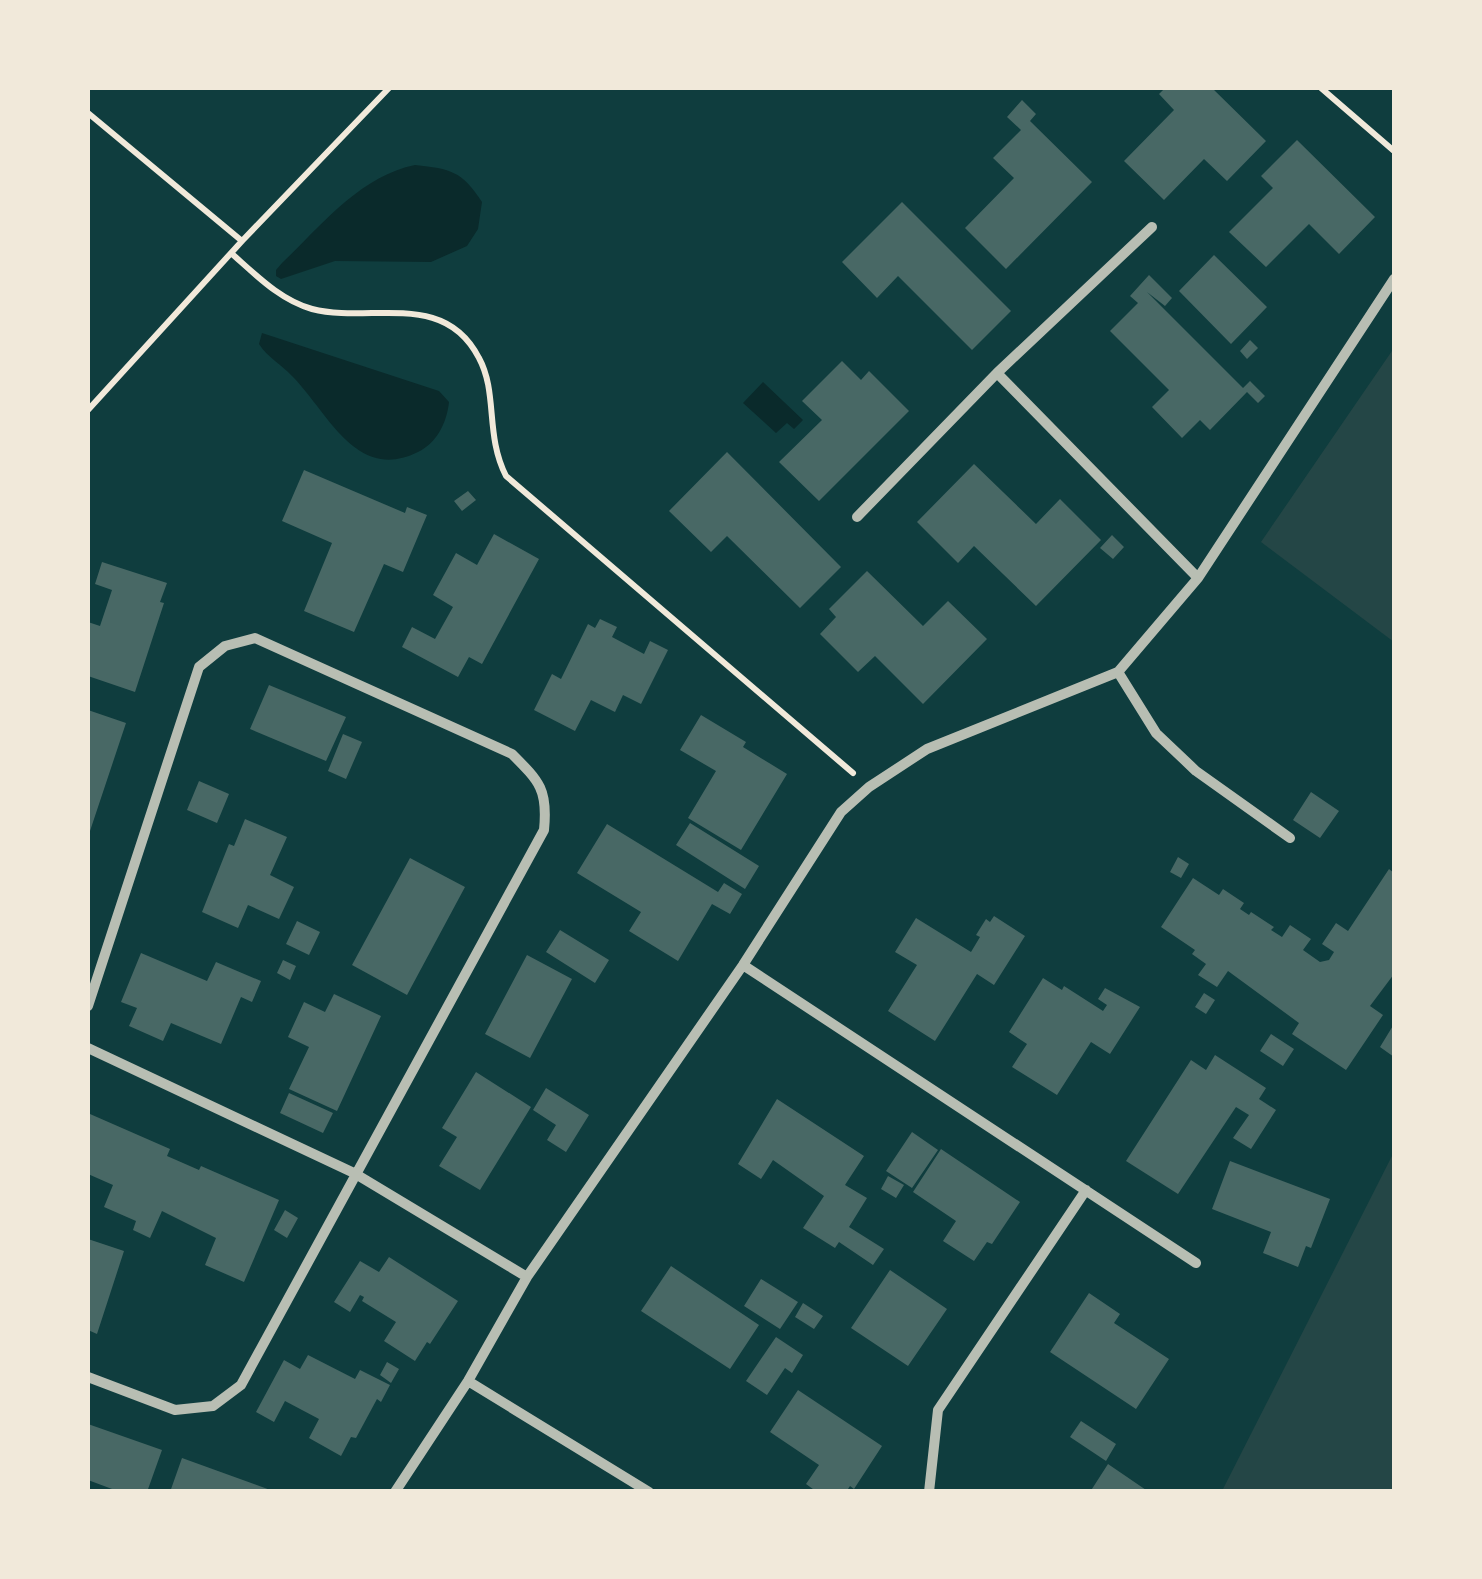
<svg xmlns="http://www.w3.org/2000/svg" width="1482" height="1579" font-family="'Zilla Slab',serif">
<rect width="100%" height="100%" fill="#0f3d3e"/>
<path fill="#244646" d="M1394 348V642L1261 542Z
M1394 1152V1491H1222Z"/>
<path fill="#0a2a2b" d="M415 165C451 169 462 171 482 202L478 229 467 246 431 262 335 261 281 279 276 276V270L282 263C321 226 360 176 415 165Z
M262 333 439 391 449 402C447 422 437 443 418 452 356 483 328 412 292 376 281 364 268 358 259 344Z
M763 382 803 420 794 429 787 423 776 433 743 403Z"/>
<path fill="#486865" d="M1165 88H1212L1266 141 1227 181 1204 159 1164 200 1124 161 1174 110 1159 94Z
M1022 100 1036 114 1030 121 1092 182 1006 269 965 228 1014 178 993 158 1021 130 1007 117Z
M1297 140 1375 217 1339 254 1309 224 1266 267 1229 232 1273 188 1261 176Z
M902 202 1011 311 972 350 898 276 877 298 842 262Z
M1214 255 1267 307 1231 344 1179 291Z
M1149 275 1172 298 1165 306 1147 292 1243 388 1250 381 1265 396 1258 403 1247 392 1210 430 1200 420 1182 438 1152 407 1169 390 1110 331 1138 303 1130 296Z
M1250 340 1258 348 1247 359 1240 351Z
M842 361 861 380 869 371 909 411 819 501 779 462 822 420 802 401Z
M727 452 841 567 800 608 727 536 711 552 669 511Z
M974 464 1036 524 1060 499 1101 540 1036 606 974 546 958 563 917 522Z
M304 470 405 513 407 507 427 515 403 572 384 564 354 632 304 611 332 543 282 521Z
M468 491 476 500 462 511 454 501Z
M494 534 539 559 482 664 469 657 458 677 402 647 412 627 435 639 453 607 433 595 456 553 477 565Z
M1112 535 1124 547 1113 559 1100 548Z
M102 562 167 583 160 602 164 603 135 692 88 676V622L100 626 112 590 95 584Z
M867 571 923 626 948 601 987 639 923 704 875 656 858 672 820 634 836 617 829 609Z
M600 619 617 627 612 637 644 654 650 641 668 650 641 704 623 695 615 712 591 700 575 731 534 710 552 674 561 679 588 624 595 628Z
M269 685 346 717 326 761 250 729Z
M88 710 126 723 88 837Z
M701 715 746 742 743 747 787 774 741 850 688 818 716 771 680 750Z
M343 734 362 742 346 779 328 771Z
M199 781 229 794 217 823 187 810Z
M1311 792 1339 811 1320 838 1293 820Z
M245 819 287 837 270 875 294 887 279 919 248 905 238 928 202 912 229 844 234 846Z
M690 823 759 866 745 889 676 845Z
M607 824 718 892 724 883 742 894 730 914 712 904 678 961 629 931 641 912 577 873Z
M1178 857 1189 864 1181 878 1170 872Z
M410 858 465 887 407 995 352 965Z
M1389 869 1394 873V967L1392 971 1394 974 1370 1006 1383 1015 1346 1070 1292 1034 1299 1023 1228 971 1217 987 1198 975 1206 964 1192 954 1195 950 1161 927 1193 878 1219 895 1223 889 1244 903 1240 909 1249 915 1251 912 1274 927 1271 930 1282 937 1290 925 1311 939 1303 950 1320 962 1329 960 1334 952 1322 944 1336 923 1348 931Z
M994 916 1025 936 994 985 977 974 935 1041 888 1011 917 965 895 952 916 918 971 952 980 937 976 935 986 919 990 922Z
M297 921 320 932 309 955 286 944Z
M560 930 609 960 595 983 546 952Z
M141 953 207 981 216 962 261 981 252 1002 241 997 221 1044 171 1023 163 1041 129 1026 137 1008 121 1002Z
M527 955 572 979 530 1058 485 1034Z
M283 960 296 966 290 980 277 973Z
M1043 978 1062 990 1064 986 1103 1011 1107 1005 1098 999 1105 988 1140 1007 1110 1054 1091 1042 1057 1095 1012 1067 1027 1044 1009 1032Z
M1204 993 1215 1000 1206 1014 1195 1007Z
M334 994 381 1016 337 1111 289 1089 309 1047 288 1037 304 1002 325 1012Z
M1394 1024V1057L1380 1047Z
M1271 1034 1294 1049 1283 1066 1260 1051Z
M1215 1055 1266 1088 1259 1099 1276 1110 1251 1149 1233 1138 1249 1115 1236 1107 1178 1194 1126 1161 1191 1060 1206 1070Z
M476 1072 531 1107 480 1190 439 1166 457 1137 442 1128Z
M546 1088 589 1115 566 1152 547 1140 556 1125 533 1110Z
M289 1093 333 1113 323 1133 280 1113Z
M777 1099 864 1156 845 1185 867 1198 849 1227 884 1249 873 1265 839 1242 835 1248 803 1228 824 1196 773 1160 761 1179 738 1164Z
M90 1114 170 1149 167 1156 199 1170 201 1166 279 1200 244 1282 205 1265 216 1238 162 1211 150 1238 133 1230 136 1221 104 1207 113 1185 88 1174Z
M912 1132 938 1150 912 1188 886 1171Z
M941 1149 1020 1202 992 1244 987 1242 974 1261 943 1241 956 1221 913 1192Z
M1230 1161 1330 1199 1311 1248 1306 1246 1298 1267 1263 1253 1271 1232 1212 1209Z
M888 1176 904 1185 896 1198 881 1189Z
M285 1210 298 1218 287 1238 274 1230Z
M88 1239 124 1251 97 1334 88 1330Z
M389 1257 458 1301 430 1344 427 1342 415 1361 384 1341 396 1322 362 1301 364 1297 360 1295 350 1312 334 1302 360 1261 379 1272Z
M671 1266 759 1325 730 1369 641 1311Z
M890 1270 947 1309 908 1366 851 1328Z
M761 1279 798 1302 780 1329 744 1306Z
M1089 1293 1120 1314 1114 1323 1169 1359 1136 1409 1050 1352Z
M803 1303 823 1316 814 1329 795 1317Z
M776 1337 803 1355 792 1373 785 1368 767 1395 746 1381Z
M308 1355 355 1379 360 1370 390 1385 381 1402 377 1399 356 1438 351 1437 341 1456 309 1438 319 1419 285 1401 274 1422 256 1412 284 1360 300 1369Z
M387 1362 399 1369 391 1383 380 1375Z
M798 1390 882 1446 854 1489 850 1486 846 1492H817L806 1484 819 1465 770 1432Z
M1081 1421 1116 1444 1106 1461 1070 1437Z
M88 1424 162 1450 147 1492H120L88 1480Z
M182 1458 273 1491 272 1492H170Z
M1108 1464 1149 1492H1090Z"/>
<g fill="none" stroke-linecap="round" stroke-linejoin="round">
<path stroke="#f1e9da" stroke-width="6" d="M1321 88 1394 151
M88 113 242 241
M231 253C256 275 280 300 312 309 370 324 444 289 479 358 498 393 485 435 506 476L853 773
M88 410 242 241 389 88"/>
<path stroke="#b8beb3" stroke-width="10" d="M1152 227 997 373 1198 578
M857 517 997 373
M1118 672 1156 733 1196 771 1290 838
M743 965 1196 1263
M88 1006 199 667 225 646 255 638 512 754C540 782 548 790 544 830L241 1385 213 1406 175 1410 88 1377
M88 1048 354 1173 527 1277
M468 1381 649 1492
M395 1492 468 1381 527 1277 743 965 841 812 869 787 927 749 1118 672 1198 578 1394 279
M929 1492 938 1410 1086 1190"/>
</g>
<rect width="1482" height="1579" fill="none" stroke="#f1e9da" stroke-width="180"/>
</svg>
